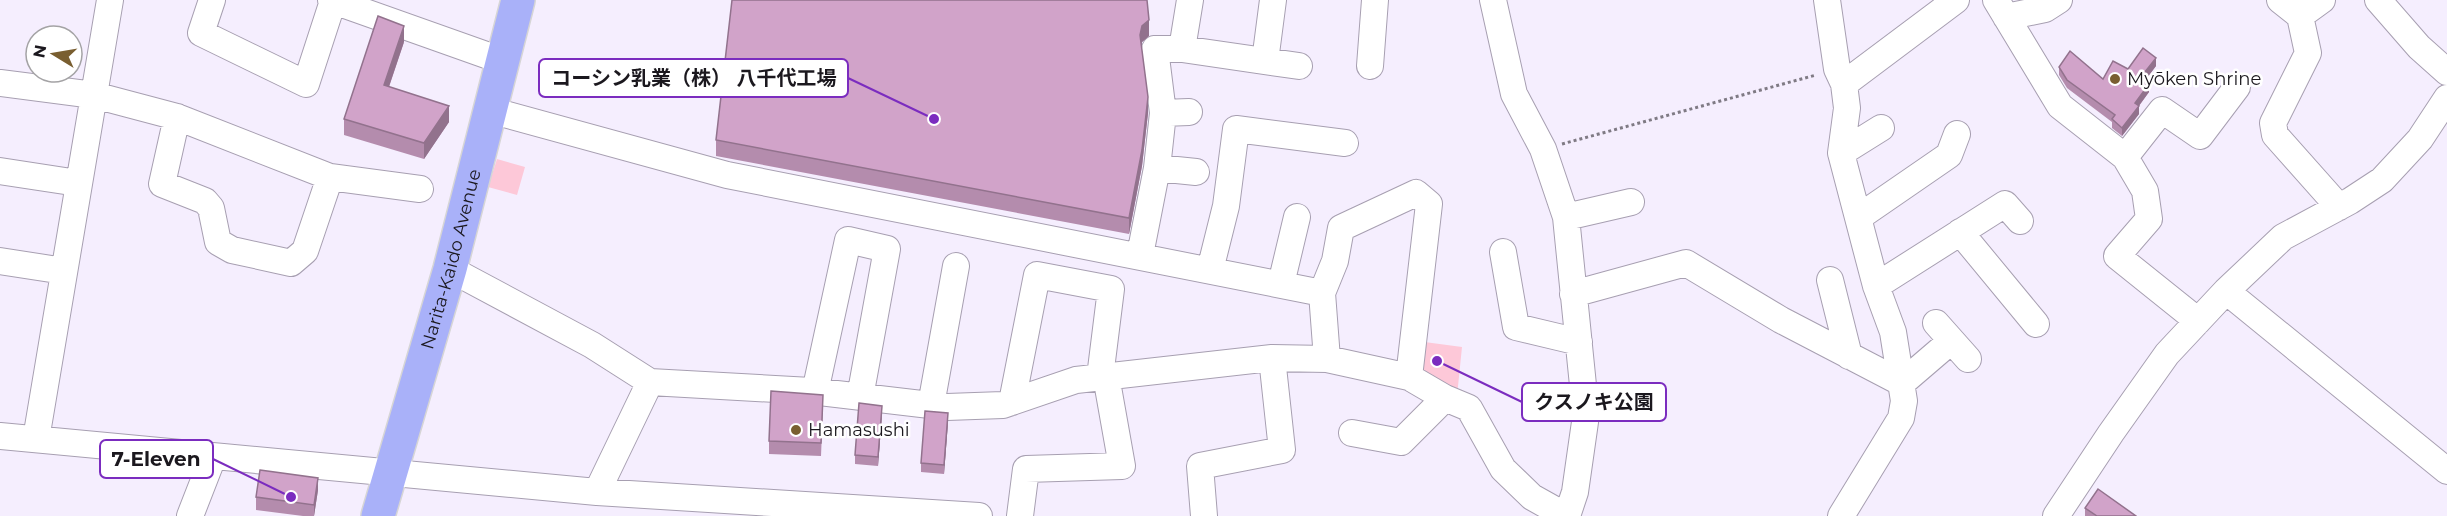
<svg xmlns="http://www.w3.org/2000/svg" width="2447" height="516" font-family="Montserrat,'Noto Sans JP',sans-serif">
<rect width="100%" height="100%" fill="#f5eefe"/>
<path fill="#fdc8d8" d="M497 159 525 167 517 195 488 187Z
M1417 341 1462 347 1457 396 1412 376Z"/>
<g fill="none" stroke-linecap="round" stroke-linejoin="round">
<defs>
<path id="minor" d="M212 0 201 33 306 84 333 1
M331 0 503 61
M1493 0 1514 94 1543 149 1566 217 1586 415 1575 492 1567 516
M1827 0 1837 69 1844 84 1847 108 1841 153 1876 286 1893 332 1904 401 1901 418 1841 516
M1996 0 2060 106 2125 157 2145 191 2149 219 2117 256 2198 321
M2280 0 2300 16 2308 53 2273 123 2275 135 2339 207
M2378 0 2419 47 2447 72
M2300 16 2322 0
M2006 17 2045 9 2059 0
M1182 49 1190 0
M1265 61 1273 0
M1370 66 1375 0
M0 83 94 95 177 117 330 177 420 189
M1844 84 1956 0
M490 110 727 175 1322 293
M1163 113 1189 112
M177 117 162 184 205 201 211 208 218 242 232 250 291 263 305 251 330 177
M1841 153 1881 128
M2125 157 2162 110 2200 136 2237 87
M1157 168 1196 172
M0 171 78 183
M1566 217 1631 202
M1859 217 1949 155 1957 134
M1960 232 2036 324
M1503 252 1516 327 1579 342
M1140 255 1157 168 1163 113 1155 49H1182L1299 66
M0 261 64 271
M450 269 592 345 650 382 811 391 947 407 1003 405 1076 380 1272 358 1327 359 1409 377 1445 398 1469 408 1503 469 1532 497 1566 516
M1210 270 1226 206 1236 129 1345 143
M1830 280 1849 356
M1281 284 1297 217
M1876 286 2005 204 2020 221
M2226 291 2447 471
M1573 294 1686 263 1781 320 1902 383 1951 341
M1936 323 1968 359
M1327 359 1322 293 1335 261 1341 228 1416 193 1429 204 1409 377
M815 392 848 240 887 249 860 397
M1012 402 1037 275 1111 289 1100 377
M931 405 956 266
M1352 433 1401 442 1445 398
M0 436 597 492 979 516
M36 439 110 0
M597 492 650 382
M190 516 213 457
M1020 516 1026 469 1122 466 1106 376
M1204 516 1200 466 1282 450 1272 358
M2056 516 2111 433 2167 354 2226 291 2283 237 2350 201 2382 180 2420 139 2447 98"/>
<g id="highway">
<path id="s1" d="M378 516 450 269 518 0"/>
</g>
</defs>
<use href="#minor" stroke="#a79fb1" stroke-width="28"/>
<use href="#highway" stroke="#d6d5d6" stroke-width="36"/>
<path stroke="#7f7a84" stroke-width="3" stroke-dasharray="3 3" stroke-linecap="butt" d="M1562 144 1816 75"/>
<use href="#minor" stroke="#fff" stroke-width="26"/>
<use href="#highway" stroke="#a9b1f9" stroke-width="33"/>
</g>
<path fill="#b48cad" d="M1149 36 1142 42 1141 45 1148 113 1142 166 1129 234 716 156V140Z
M404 42 389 87 449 122 424 159 344 135V119Z
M2156 66 2145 80 2149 92 2139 106V114L2122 136 2112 128V122L2067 88 2059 75V67L2103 79 2128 69Z
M823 407 821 456 769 454V441Z
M882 414 878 466 855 464V455Z
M948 422 944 474 921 472V463Z
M318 490 314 516H303L256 510V497Z
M2085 508 2136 516H2085Z"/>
<path fill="#92728d" d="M1149 20V36L1142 42 1140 51V35L1142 26Z
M404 26V42L384 101V85Z
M2156 58V66L2141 86V77Z
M2149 84V92L2135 111V103Z
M1148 97V113L1142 166 1129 234V218Z
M449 106V122L424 159V143Z
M2139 106V114L2122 136V128Z
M882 406V414L878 466V457Z
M948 413V422L944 474V465Z
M318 478V490L314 516V505Z"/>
<path fill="#d1a3c9" stroke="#92728d" stroke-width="1.5" d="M732 0H1147L1149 20 1142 26 1140 35 1148 97 1142 150 1129 218 716 140Z
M378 16 404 26 384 85 449 106 424 143 344 119Z
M2143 48 2156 58 2141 77 2149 84 2135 103 2139 106 2122 128 2112 119 2115 115 2067 80 2059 67 2070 51 2103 79 2113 61 2128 69Z
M771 391 823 395 821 443 769 441Z
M859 403 882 406 878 457 855 455Z
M925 411 948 413 944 465 921 463Z
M260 470 318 478 314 505 256 497Z
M2098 489 2136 516H2097L2085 508Z"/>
<g fill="#795e30" stroke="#fff" stroke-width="2">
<circle cx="2115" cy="79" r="6"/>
<circle cx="796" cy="430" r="6"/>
</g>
<g text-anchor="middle" stroke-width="5" stroke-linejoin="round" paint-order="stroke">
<g font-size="18" fill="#1b181e" stroke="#fff" text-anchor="start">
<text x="2127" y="85">Myōken Shrine</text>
<text x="808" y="436">Hamasushi</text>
</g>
<g font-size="18" fill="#1b181e" stroke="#fff">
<text dy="6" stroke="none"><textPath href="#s1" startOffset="267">Narita-Kaido Avenue</textPath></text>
</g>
</g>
<path fill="none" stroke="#7b2cbf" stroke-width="2" d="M934 119L848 78M1437 361L1522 402M291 497L213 459"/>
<g fill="#7b2cbf" stroke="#fff" stroke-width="2">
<circle cx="934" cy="119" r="6"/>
<circle cx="1437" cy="361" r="6"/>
<circle cx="291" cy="497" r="6"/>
</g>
<g fill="#fff" stroke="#7b2cbf" stroke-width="2">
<rect x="539" y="59" width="309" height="38" rx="6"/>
<rect x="1522" y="383" width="144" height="38" rx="6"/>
<rect x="100" y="440" width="113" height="38" rx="6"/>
</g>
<g font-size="20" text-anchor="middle" font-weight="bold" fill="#1b181e">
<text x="694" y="85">コーシン乳業（株） 八千代工場</text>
<text x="1594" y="409">クスノキ公園</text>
<text x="156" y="466">7-Eleven</text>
</g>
<g transform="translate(54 54) rotate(281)"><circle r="28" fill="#ffffff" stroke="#a4a3a5" stroke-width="1.5"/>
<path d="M0-4.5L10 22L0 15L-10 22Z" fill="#795e30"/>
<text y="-9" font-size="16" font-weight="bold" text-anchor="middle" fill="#1b181e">N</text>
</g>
</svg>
